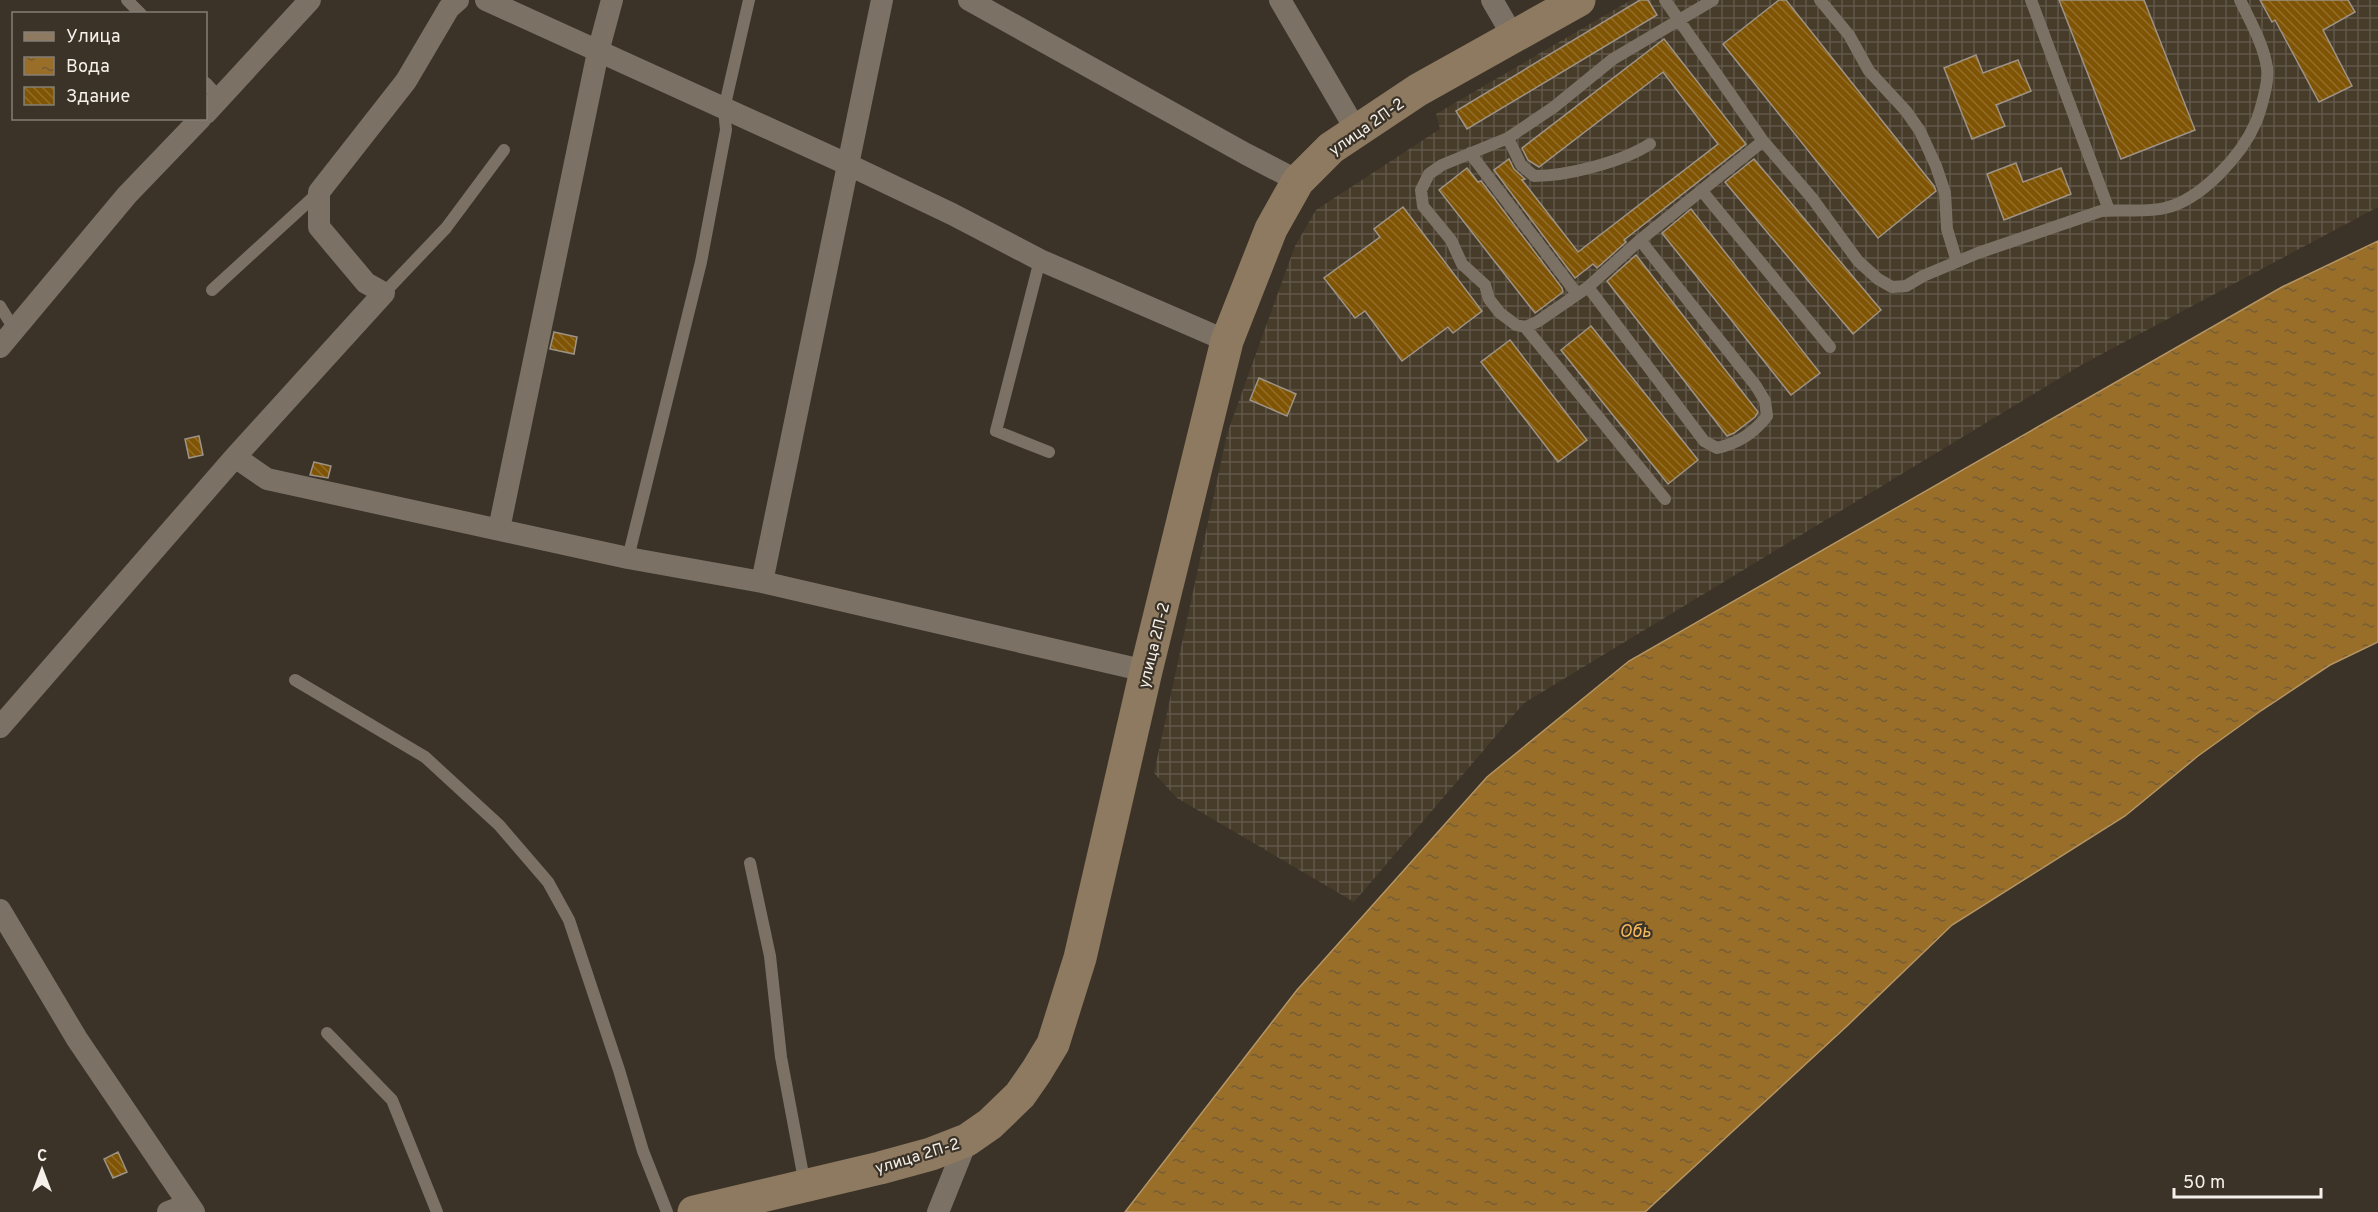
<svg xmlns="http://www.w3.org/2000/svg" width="2378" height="1212" font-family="Overpass,sans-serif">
<defs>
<pattern id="industrial-grid" width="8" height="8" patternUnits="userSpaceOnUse" patternTransform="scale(1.5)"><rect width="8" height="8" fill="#473b2a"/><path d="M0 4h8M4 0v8" fill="none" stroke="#625849"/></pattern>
<pattern id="water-ripples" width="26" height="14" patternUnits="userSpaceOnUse" patternTransform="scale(1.5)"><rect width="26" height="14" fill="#996e29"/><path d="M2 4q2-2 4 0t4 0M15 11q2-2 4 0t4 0" fill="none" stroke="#755d36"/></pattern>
<pattern id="building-back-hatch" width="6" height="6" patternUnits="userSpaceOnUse" patternTransform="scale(1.5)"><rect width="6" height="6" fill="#7f5505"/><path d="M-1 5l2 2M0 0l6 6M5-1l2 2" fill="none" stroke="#926e29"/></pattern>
</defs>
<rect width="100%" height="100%" fill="#3b3328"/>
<path fill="url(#industrial-grid)" d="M1631 0H2378V207L2083 364 1524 703 1354 902 1177 798 1154 773 1227 434 1295 246 1316 210 1440 129 1436 114Z"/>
<path fill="url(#water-ripples)" stroke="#b59563" stroke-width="1.5" d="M2378 241V642L2330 665 2262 710 2198 756 2125 816 1952 925 1847 1026 1645 1212H1125L1297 990 1487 777 1629 661 2282 287Z"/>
<path fill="url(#building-back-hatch)" stroke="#9d9386" stroke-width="1.5" d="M1640 0H1648L1657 15 1467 129 1456 111Z
M1779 0H1786L1934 186 1936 191 1878 238 1723 44Z
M2059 0H2144L2195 130 2121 159Z
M2260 0H2348L2355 12 2323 30 2352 86 2319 102 2275 20 2272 22Z
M1664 39 1746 144 1624 240 1626 242 1597 268 1593 264 1575 278 1494 170 1509 159 1514 169 1525 179 1522 180 1578 252 1718 144 1663 72 1539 167 1528 160 1522 148Z
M1976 55 1983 73 2018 60 2031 91 1996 105 2005 126 1972 139 1944 68Z
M1754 159 1881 310 1853 334 1725 182Z
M2016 163 2023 182 2061 168 2071 194 2004 220 1987 174Z
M1467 168 1478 182 1481 181 1562 288 1563 292 1535 313 1439 190Z
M1403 207 1482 311 1453 333 1448 327 1402 361 1365 311 1355 318 1324 278 1380 237 1374 229Z
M1691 209 1820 373 1791 395 1662 233Z
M1636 255 1758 412 1755 417 1734 433 1727 436 1607 281Z
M1591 326 1698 460 1668 484 1561 350Z
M554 332 577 337 574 354 550 349Z
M1510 340 1587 440 1558 462 1481 362Z
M1259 378 1296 394 1287 416 1250 400Z
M199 436 203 455 189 458 185 439Z
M314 462 331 466 328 478 310 475Z
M118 1152 127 1172 113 1178 104 1159Z"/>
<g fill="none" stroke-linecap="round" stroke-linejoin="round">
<path stroke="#7b7165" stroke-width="12" d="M127 0 141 14
M1665 0 1763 141 1812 198 1858 261 1878 279 1892 287 1906 286 1923 276 1978 253 2101 211C2122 209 2145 213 2165 208 2201 200 2242 155 2256 122 2259 115 2261 107 2263 100 2265 91 2269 78 2267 68 2264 45 2250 21 2240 0
M1713 0 1613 59 1554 107 1508 138 1442 165 1429 174 1421 190 1423 206 1451 240 1462 264 1485 285 1489 299 1500 313 1516 325 1525 327 1537 322 1588 287 1704 441 1717 448C1738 443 1753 434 1767 416L1765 401 1756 386 1640 240 1763 141
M1820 0 1849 35 1869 71 1906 111 1920 131 1936 166 1945 193 1947 229 1957 262
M2031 0 2109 210
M206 83 220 98
M1508 138 1521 165 1534 176C1567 176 1622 162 1650 144
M1470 153 1577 294
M1702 191 1830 347
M1040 260 996 431 1049 452
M1588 287 1640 240
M212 290 319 192
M384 293 446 228 504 150
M0 306 14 329
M1525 327 1665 499
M628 558 701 262 726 130 724 109 749 0
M295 680 425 757 499 825 548 882 569 920 619 1070 643 1151 667 1212
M750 863 770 956 781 1057 805 1185
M327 1033 392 1100 437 1212"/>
<path stroke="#7b7165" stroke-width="22" d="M486 0 849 165 952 214 1040 260 1227 341
M969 0 1246 154 1298 181
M1280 0 1356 130
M1492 0 1514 38
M206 113 310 0
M0 347 127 195 201 118
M235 457 267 479 628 558 762 582 1146 671
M499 529 598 52 612 0
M762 582 882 0
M0 727 235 457 384 293 366 283 319 227V192L406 81 449 8 458 0
M0 910 77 1039 194 1212
M168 1212 189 1204
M938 1212 967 1140"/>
<path stroke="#8e7a60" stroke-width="33" d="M694 1212 880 1168 931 1154 967 1140 990 1124 1020 1095 1036 1072 1053 1044 1080 958 1146 671 1227 341 1271 229 1298 181 1331 148 1418 90 1579 0"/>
</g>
<g text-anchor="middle" stroke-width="4.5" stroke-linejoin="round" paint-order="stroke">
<g font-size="16" fill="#f5f0e9" stroke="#3b3328">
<text transform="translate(1366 126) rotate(-35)" y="6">улица 2П-2</text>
<text transform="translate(1153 645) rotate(-76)" y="6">улица 2П-2</text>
<text transform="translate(917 1155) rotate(-17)" y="6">улица 2П-2</text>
</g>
<g font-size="18" font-style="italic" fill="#f6b95d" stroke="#3b3328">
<text x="1635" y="937">Обь</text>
</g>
</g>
<rect x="12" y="12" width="195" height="108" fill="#3b3328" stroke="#857f75" stroke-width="1.5"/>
<rect x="24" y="32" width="30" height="9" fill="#8e7a60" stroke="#857f75" stroke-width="1.5"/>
<text x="66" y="42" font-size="18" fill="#f5f0e9">Улица</text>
<rect x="24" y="57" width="30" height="18" fill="url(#water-ripples)" stroke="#857f75" stroke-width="1.5"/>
<text x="66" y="72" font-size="18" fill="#f5f0e9">Вода</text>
<rect x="24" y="87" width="30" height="18" fill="url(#building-back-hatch)" stroke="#857f75" stroke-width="1.5"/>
<text x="66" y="102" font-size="18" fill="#f5f0e9">Здание</text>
<g transform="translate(42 1170)" stroke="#3b3328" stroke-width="4.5" paint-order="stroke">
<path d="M0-4.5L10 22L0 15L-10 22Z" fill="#f5f0e9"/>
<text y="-9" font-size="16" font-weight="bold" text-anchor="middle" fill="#f5f0e9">С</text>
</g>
<path d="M2174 1188v9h147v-9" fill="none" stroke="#f5f0e9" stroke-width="3"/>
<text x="2183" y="1188" font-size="18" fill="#f5f0e9" stroke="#3b3328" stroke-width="4.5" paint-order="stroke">50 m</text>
</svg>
